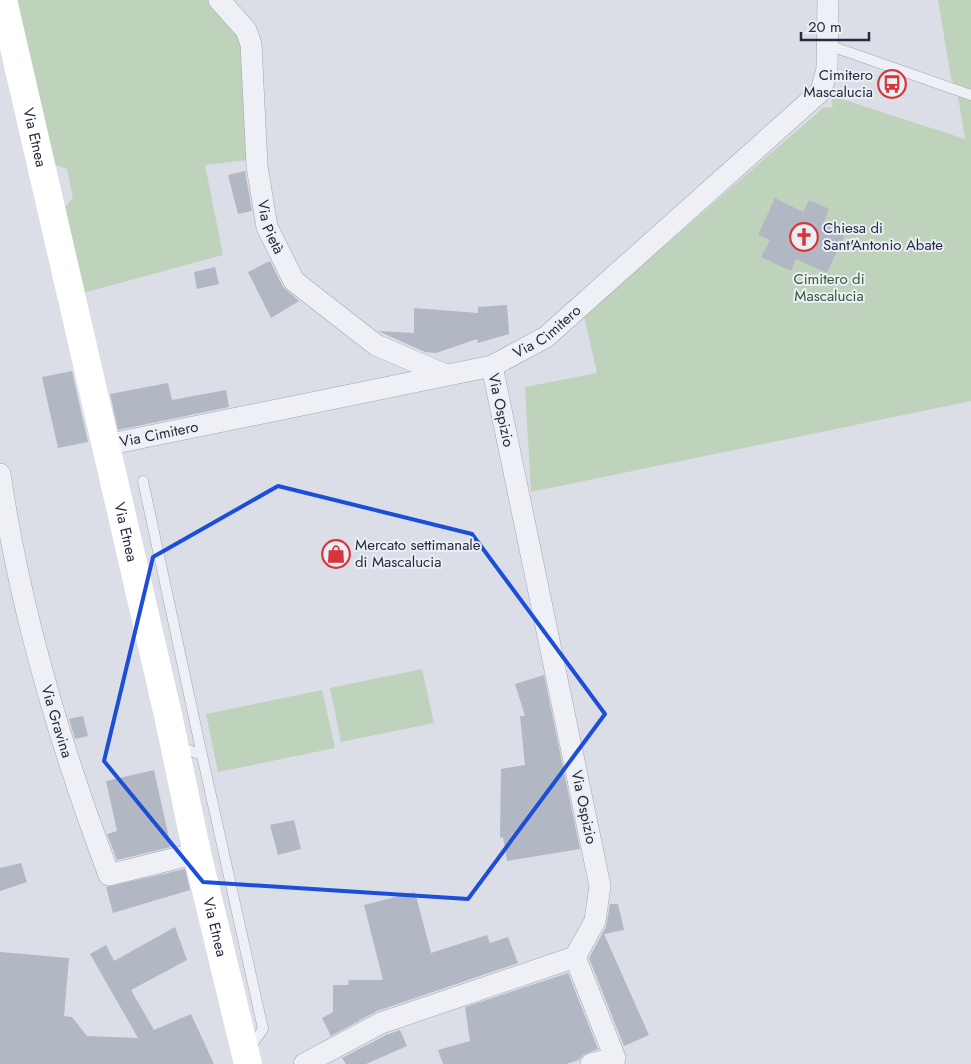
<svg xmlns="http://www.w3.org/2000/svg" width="971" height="1064" font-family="Jost,sans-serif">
<rect width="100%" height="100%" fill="#dbdee7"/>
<path fill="#bfd2bc" d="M15 0H209L239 35 243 45 248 160 205 165 223 255 83 293 63 209 73 198 67 169 53 164Z
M938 0H971V401L531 492 525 387 597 373 584 316 824 107 833 108 831 101 835 97 965 139 957 90 951 78Z
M422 669 434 723 341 742 330 688Z
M322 690 335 748 218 772 206 714Z"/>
<path fill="#b2b7c4" d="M245 171 252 211 238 214 228 175Z
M775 198 803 212 809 200 829 209 824 222 846 232 827 273 796 259 791 271 761 257 770 240 758 235Z
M270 261 283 287 299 301 271 318 248 272Z
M215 267 219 284 197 289 194 272Z
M507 305 509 334 478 343 477 339 436 353 425 352 378 331 414 333V308L478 313V307Z
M72 371 88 442 58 448 42 377Z
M168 383 172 400 226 390 229 407 118 430 110 394Z
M544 675 580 849 507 861 503 837 500 838 501 769 525 765 520 716H525L515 684Z
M83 716 88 736 75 739 69 719Z
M154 770 171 847 117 860 107 834 117 831 106 781Z
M294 820 301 849 278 855 270 825Z
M21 863 27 882 0 891V868Z
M185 869 190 890 113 913 106 887Z
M415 892 431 953 487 935 490 943 508 937 518 963 377 1011 331 1036 322 1018 333 1012V985H348L349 980H383L364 905Z
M610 904H618L624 930 604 934 649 1035 624 1046 589 958 606 927Z
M175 927 187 960 131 990 154 1030 191 1014 214 1064H0V952L69 958 64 1016 72 1017 87 1036 138 1038 90 954 106 945 114 961Z
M568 973 598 1049 583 1055 579 1060 566 1064H443L438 1050 470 1041 465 1007Z
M400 1030 407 1046 366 1064H346L342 1058 386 1035Z"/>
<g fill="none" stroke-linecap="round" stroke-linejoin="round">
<defs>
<path id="service" d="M828 45 971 95
M143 481 202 755
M178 746 202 755 263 1029 249 1049"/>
<g id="minor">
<path id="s1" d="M219 0 246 30 251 44 257 166 267 227 294 281 376 345 446 375"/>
<path id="s2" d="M106 445 492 366 546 337 821 91 827 69 828 0"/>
<path id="s3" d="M0 474C20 611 60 745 109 875L197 853"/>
<path d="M575 957 615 1058 591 1064"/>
<path d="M304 1064 381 1023 575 957 595 921 600 886 492 366"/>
</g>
</defs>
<use href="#service" stroke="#a0a5b1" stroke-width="11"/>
<use href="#minor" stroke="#a0a5b1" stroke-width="22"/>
<use href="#service" stroke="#eef0f5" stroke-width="10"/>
<use href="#minor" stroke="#eef0f5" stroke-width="21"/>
<path stroke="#fff" stroke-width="28" id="s4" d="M3 0 168 715 197 853 248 1064"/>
</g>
<path fill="none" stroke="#1d4ed8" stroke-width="4" stroke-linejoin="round" d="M278 486 472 534 605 714 468 899 203 882 104 761 153 557Z"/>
<defs>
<symbol id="bus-ring" viewBox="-11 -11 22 22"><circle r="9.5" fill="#eaeef5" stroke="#d8343a" stroke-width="1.5"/><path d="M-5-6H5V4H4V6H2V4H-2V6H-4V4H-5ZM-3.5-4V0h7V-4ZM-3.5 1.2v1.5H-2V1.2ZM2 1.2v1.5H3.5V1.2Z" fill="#d8343a"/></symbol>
<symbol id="church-ring" viewBox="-11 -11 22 22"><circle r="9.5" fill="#eaeef5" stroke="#d8343a" stroke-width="1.5"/><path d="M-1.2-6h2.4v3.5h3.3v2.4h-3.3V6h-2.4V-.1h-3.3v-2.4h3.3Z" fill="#d8343a"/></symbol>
<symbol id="shop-ring" viewBox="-11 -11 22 22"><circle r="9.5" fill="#eaeef5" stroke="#d8343a" stroke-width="1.5"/><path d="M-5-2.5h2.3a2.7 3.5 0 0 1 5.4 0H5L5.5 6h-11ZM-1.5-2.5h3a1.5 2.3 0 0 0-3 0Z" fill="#d8343a"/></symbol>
</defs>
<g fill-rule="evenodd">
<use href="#bus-ring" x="876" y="68" width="32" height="32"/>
<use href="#church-ring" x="788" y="221" width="32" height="32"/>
<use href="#shop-ring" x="320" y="538" width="32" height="32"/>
</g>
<g text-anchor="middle" stroke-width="4" stroke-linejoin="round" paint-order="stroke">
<g font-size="15" fill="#242b3e" stroke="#eaeef5" text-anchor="start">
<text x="873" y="80" text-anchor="end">Cimitero<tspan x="873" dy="17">Mascalucia</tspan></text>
<text x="823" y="233">Chiesa di<tspan x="823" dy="17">Sant'Antonio Abate</tspan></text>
<text x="355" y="550">Mercato settimanale<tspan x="355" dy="17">di Mascalucia</tspan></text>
</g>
<g font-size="15" fill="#242b3e" stroke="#eaeef5">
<text dy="5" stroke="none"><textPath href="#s4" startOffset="141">Via Etnea</textPath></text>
<text dy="5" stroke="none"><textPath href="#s1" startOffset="240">Via Pietà</textPath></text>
<text dy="5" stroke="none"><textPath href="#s2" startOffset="459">Via Cimitero</textPath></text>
<text transform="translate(501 410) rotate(78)" y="5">Via Ospizio</text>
<text dy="5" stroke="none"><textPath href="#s2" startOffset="54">Via Cimitero</textPath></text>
<text dy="5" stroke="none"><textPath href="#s4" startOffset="546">Via Etnea</textPath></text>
<text dy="5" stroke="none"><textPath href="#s3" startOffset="254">Via Gravina</textPath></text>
<text transform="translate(584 807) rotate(78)" y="5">Via Ospizio</text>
<text dy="5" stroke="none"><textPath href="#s4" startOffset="951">Via Etnea</textPath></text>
</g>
<g font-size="15" fill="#335b30" stroke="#eaeef5">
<text x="829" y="284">Cimitero di<tspan x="829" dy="17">Mascalucia</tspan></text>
</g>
</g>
<path d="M801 32v8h68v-8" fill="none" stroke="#242b3e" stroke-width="2.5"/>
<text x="808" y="32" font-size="15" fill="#242b3e" stroke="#eaeef5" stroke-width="4" paint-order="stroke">20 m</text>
</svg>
